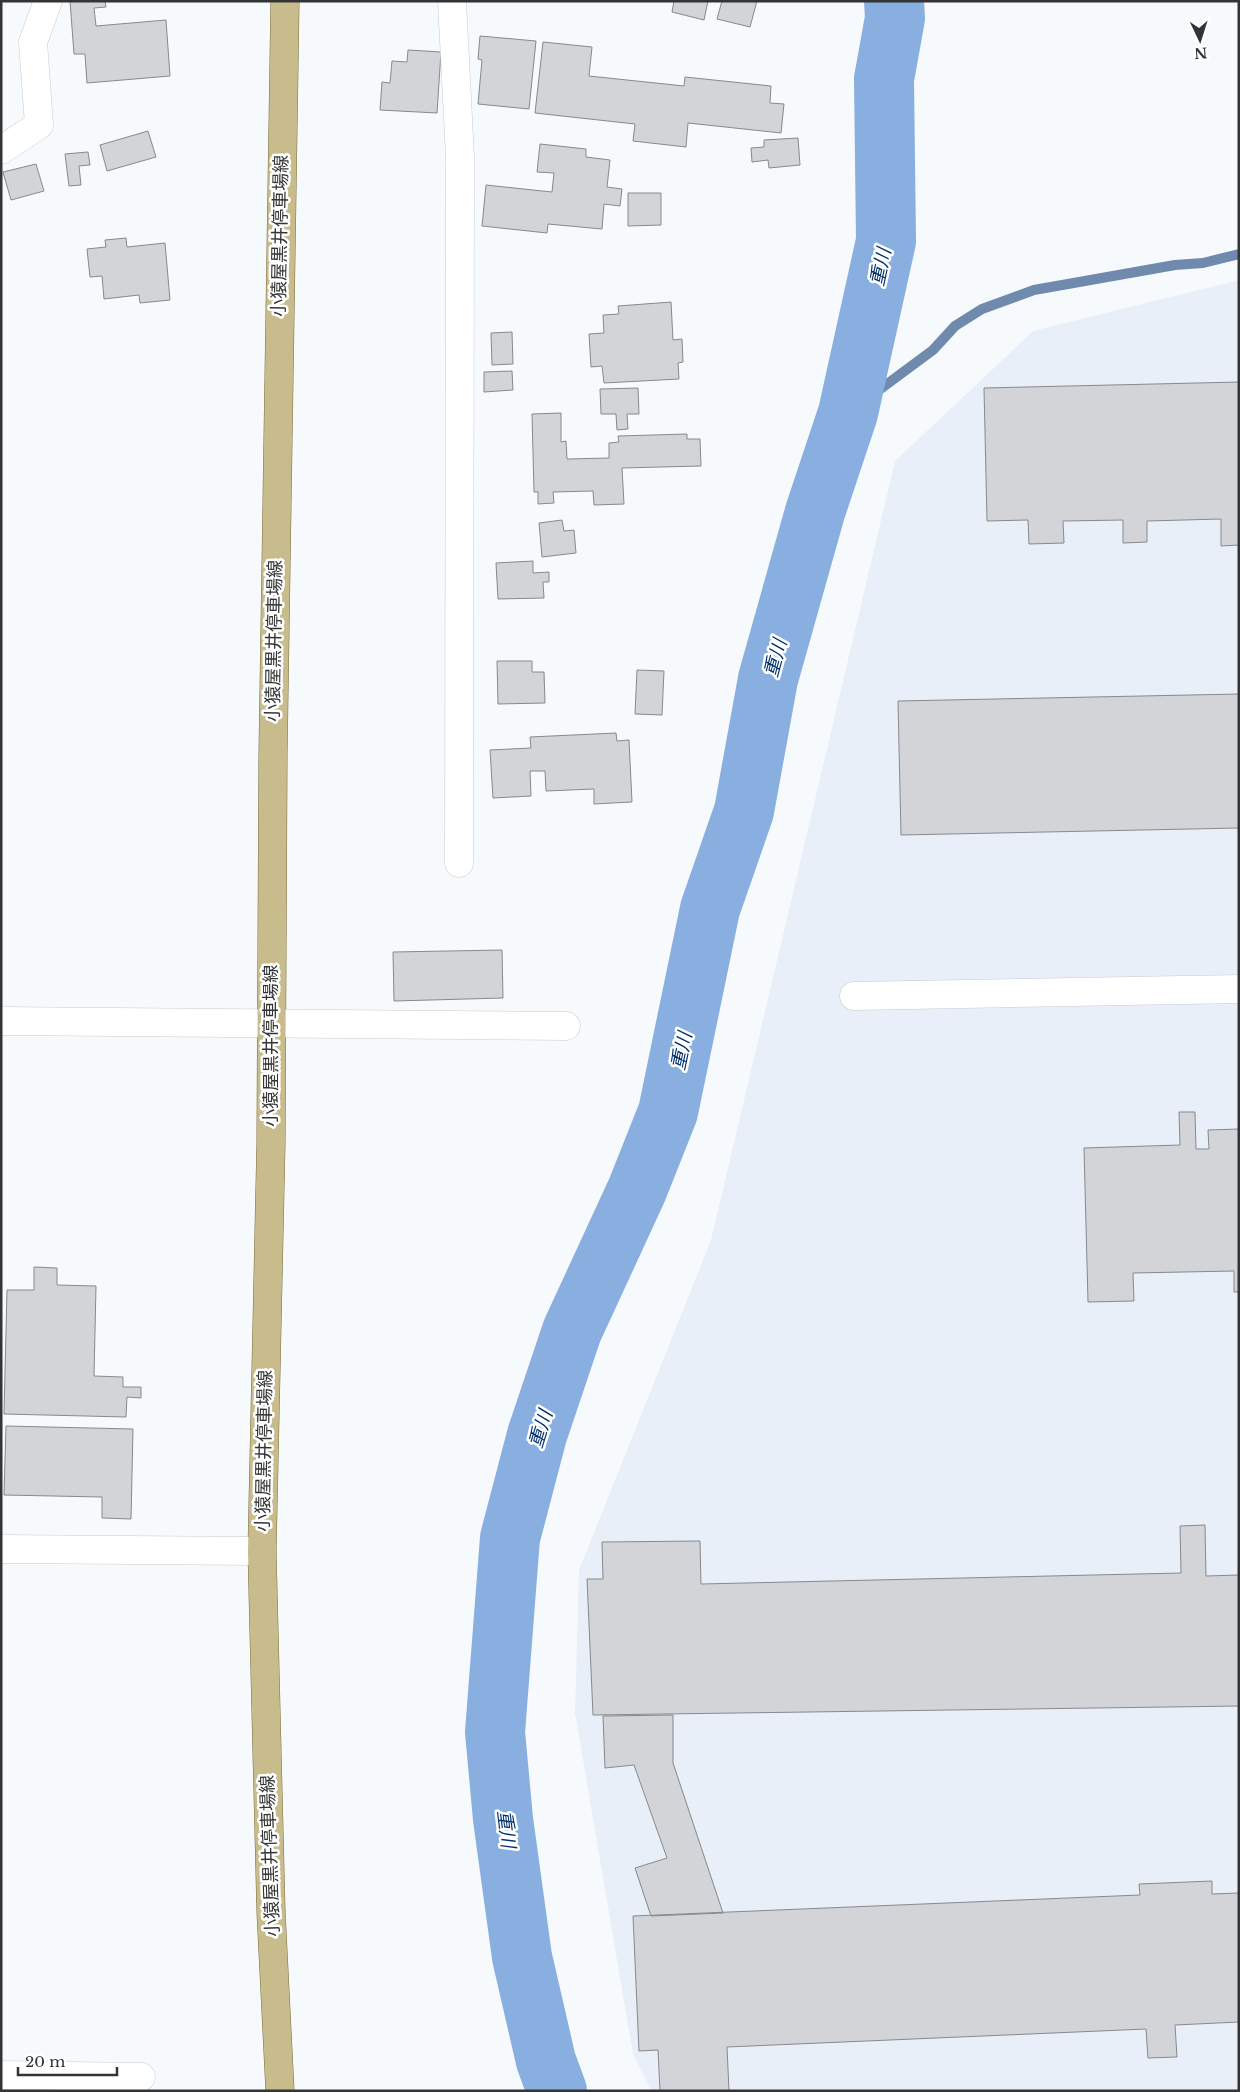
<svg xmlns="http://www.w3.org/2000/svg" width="1240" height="2092" font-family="'Libre Baskerville','Noto Sans JP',serif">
<rect width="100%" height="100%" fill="#f7fafd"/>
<path fill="#e8eff9" d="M1239 280V2091H651L633 2054 575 1713 579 1570 711 1240 895 461 1033 331Z"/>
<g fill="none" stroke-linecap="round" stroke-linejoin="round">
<path stroke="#6f8aad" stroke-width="10" d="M848 413 933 350 955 326 982 309 1034 290 1175 265 1203 263 1239 254"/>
<path stroke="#89afe1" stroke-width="60" d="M557 2091 546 2061 522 1957 503 1819 495 1732 510 1538 537 1435 572 1331 637 1190 668 1112 710 909 744 811 768 679 815 512 848 413 886 241 884 79 895 18 894 1"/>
</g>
<path fill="#d2d4d8" stroke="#87898c" d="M70 1H105L106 7 94 8 96 26 166 20 170 76 87 83 85 54H74Z
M674 1H708L704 20 672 12Z
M722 1H757L750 27 717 19Z
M480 36 536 41 529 109 478 104 482 60 478 59Z
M543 42 592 47 589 76 684 86 685 77 771 86 770 103 784 104 781 133 688 123 686 147 633 141 635 124 535 113Z
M408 50 441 52 437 113 380 110 382 82 390 83 392 61 407 62Z
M148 131 156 157 107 171 100 145Z
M798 138 800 165 769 168 768 160 752 162 751 148 764 147V140Z
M540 144 586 149V157L610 160 607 187 622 189 620 206 604 204 602 229 548 224 547 233 482 226 486 185 552 192 554 173 537 172Z
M88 152 90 165 79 166 81 185 69 186 65 154Z
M36 164 44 191 11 200 3 172Z
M628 193H661V225L628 226Z
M126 238 127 247 165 243 170 300 140 303 139 295 104 299 102 276 90 277 87 249 106 247 105 240Z
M671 302 673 340 682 339 683 362 678 363 679 379 604 383 602 366 591 367 589 334 604 333 603 315 619 314 618 306Z
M512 332 513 364 492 365 491 333Z
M512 371 513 390 484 392V372Z
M1239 382V545L1221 546V519L1147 521V542L1123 543V520L1063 521 1064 543 1029 544 1028 520 987 521 984 388Z
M638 388 639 414H627L628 429 617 430 616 414H601L600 389Z
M561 413V442L566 441 567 459 609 458V443L619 442 618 436 687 434V439H700L701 466 622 468 624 504 594 505 593 491 553 492 554 503 538 504V492H534L532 414Z
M562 520 564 531 574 530 576 553 542 557 539 523Z
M533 561V573L549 572V582H543L544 598 498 599 496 563Z
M497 661H532V672H544L545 703 498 704Z
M637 670 664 671 662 715 635 714Z
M1239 694V828L901 835 898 701Z
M616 733 617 741 629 740 632 802 594 804V789L546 791 545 771H530L531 796 493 798 490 750 531 748 530 737Z
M502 950 503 998 394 1001 393 952Z
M1179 1112H1195L1196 1149H1209L1208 1130 1239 1129V1292H1234V1271L1133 1273 1134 1301 1088 1302 1084 1148 1180 1145Z
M34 1267 57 1268V1285L96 1286 94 1376 123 1377V1387H141V1398L127 1397 126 1417 4 1414 7 1290H34Z
M6 1426 133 1429 131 1519 102 1518V1497L4 1495Z
M1205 1525 1206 1576 1239 1575V1706L593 1715 587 1579H603L602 1542 700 1541 701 1584 1181 1573 1180 1526Z
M673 1715V1763L723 1913 651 1916 635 1868 667 1858 634 1765 605 1768 603 1716Z
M1212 1881V1894L1239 1893V2022L1175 2025 1177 2057 1148 2058 1146 2029 727 2047 729 2091H660L658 2050 639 2051 633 1916 1140 1895 1139 1884Z"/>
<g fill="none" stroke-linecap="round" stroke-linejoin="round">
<defs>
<path id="minor" d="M452 1 460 157 459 863
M1 150 39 125 33 42 48 1
M854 996 1239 989
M1 1021 566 1026
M1 1549 262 1551
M1 2075 141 2077"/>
<path id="major" d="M280 2091 271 1912 262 1551 271 1142 273 754 285 1"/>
</defs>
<use href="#minor" stroke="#c8cbce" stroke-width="29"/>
<use href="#major" stroke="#7c6e3c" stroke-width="29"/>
<use href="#minor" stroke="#fff" stroke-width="28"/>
<use href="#major" stroke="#c8bb8c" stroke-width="28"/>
</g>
<g text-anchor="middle" stroke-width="5" stroke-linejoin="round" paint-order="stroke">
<g font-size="18" fill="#333435" stroke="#fff">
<text transform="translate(280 236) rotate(-89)" y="6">小猿屋黒井停車場線</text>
<text transform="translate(274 641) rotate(-89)" y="6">小猿屋黒井停車場線</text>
<text transform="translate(271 1046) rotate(-90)" y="6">小猿屋黒井停車場線</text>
<text transform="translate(264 1451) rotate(-89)" y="6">小猿屋黒井停車場線</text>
<text transform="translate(270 1856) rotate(-92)" y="6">小猿屋黒井停車場線</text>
</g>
<g font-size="19" font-style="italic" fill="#00316b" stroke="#fff">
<text transform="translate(880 267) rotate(-78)" y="7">重川</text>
<text transform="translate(775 658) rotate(-75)" y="7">重川</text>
<text transform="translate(681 1051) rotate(-78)" y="7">重川</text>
<text transform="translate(540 1429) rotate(-73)" y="7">重川</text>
<text transform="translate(507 1829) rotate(83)" y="7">重川</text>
</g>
</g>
<rect width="1240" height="2092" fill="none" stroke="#333435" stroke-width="5"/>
<g transform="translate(1200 40) rotate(176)" stroke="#ffffff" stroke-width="4" paint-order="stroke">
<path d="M0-4L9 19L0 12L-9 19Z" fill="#333435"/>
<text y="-8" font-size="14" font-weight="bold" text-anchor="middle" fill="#333435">N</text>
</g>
<path d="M18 2067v8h99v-8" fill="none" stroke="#333435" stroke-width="2.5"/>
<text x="25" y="2067" font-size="15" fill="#333435" stroke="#ffffff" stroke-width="4" paint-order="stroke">20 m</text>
</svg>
